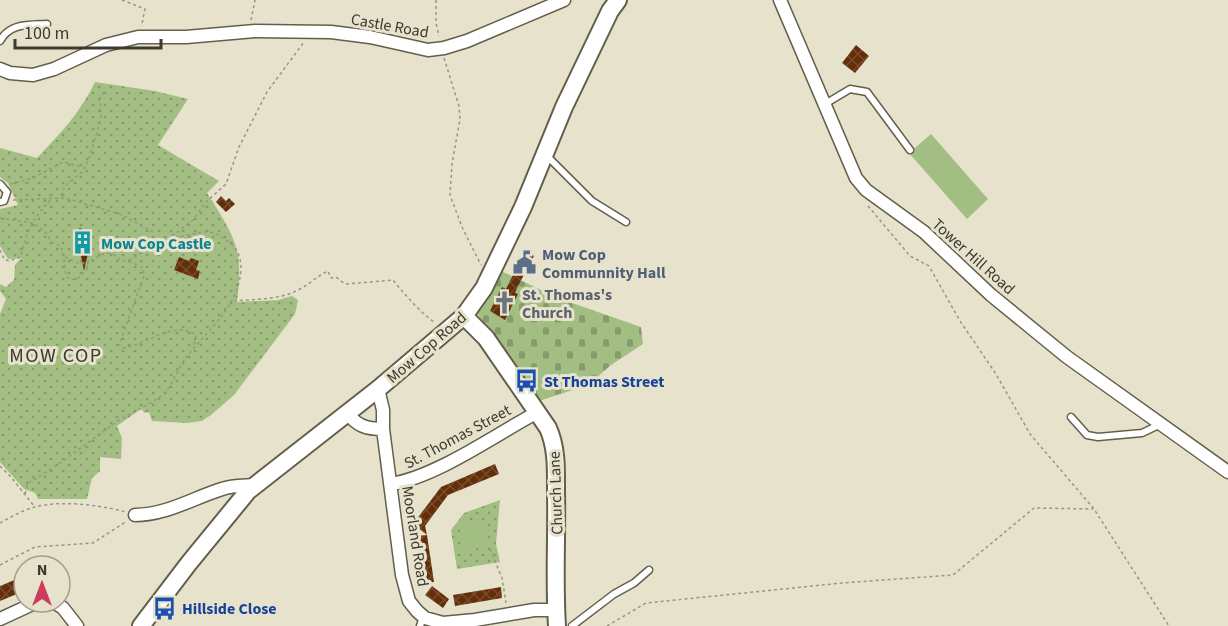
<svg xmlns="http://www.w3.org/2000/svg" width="1228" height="626" font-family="'Source Sans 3',sans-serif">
<defs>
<pattern id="grass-dots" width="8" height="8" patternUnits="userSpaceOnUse" patternTransform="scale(1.5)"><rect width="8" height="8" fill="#a3be83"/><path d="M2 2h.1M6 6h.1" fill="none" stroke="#869b6c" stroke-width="1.8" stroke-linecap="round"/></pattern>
<pattern id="cemetery-stones" width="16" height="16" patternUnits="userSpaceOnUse" patternTransform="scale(1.5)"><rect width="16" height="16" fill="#a3be83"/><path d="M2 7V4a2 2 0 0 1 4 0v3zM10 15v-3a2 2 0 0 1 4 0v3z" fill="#869b6c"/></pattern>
<pattern id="building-cross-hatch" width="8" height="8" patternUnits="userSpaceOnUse" patternTransform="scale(1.5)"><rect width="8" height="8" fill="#642e09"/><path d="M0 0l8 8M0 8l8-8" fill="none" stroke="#774c2e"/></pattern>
</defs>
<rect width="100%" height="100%" fill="#e7e2cc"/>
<path fill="url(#grass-dots)" d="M95 82 155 91 188 99 158 145 219 181 207 193C235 237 244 249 237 302L278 300 292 296 298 300 295 314 234 395 211 415 202 421 187 423 152 421 149 412 145 413 141 409 117 426 122 438 121 459 100 457V471L92 478 87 499H38L35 493 24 489 0 462V314L6 299 0 291V284L6 287 14 280 15 265 21 258 8 259 0 246V209L18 205 8 183 0 177V148L37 158C60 134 80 113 95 82Z
M500 500 496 544 500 562 457 569 451 530 464 513Z"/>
<path fill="url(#cemetery-stones)" d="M497 269 558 298 641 327 643 344 611 365 588 385 536 402 475 310Z"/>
<path fill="#a3be83" d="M931 134 988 199 967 219 909 153Z
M485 520 490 546 463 551 460 530 464 523Z"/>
<path fill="url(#building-cross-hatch)" d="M856 45 869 56 855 73 842 63Z
M221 196 226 201 229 198 235 204 226 212 216 202Z
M80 228 83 230V236L87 240 89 249 84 271 79 246V238L75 233Z
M525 251 534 256 518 286 515 293 518 294 505 320 490 311 502 287 506 289Z
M179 257 189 261 191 258 199 261 196 270 200 271 198 279 174 270Z
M495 464 499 474 448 495 425 526 427 535 413 524 441 487Z
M427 535 434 582 423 583 416 536Z
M24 576V591L0 601V586Z
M432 586 449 599 443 608 425 595Z
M501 587 502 598 455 606 453 595Z"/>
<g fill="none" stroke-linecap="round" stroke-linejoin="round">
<defs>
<path id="lane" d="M0 41C10 23 28 25 47 24
M825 104 850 89 867 92 910 150
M547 156 592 201 626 222
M0 184 7 192 4 201 0 202
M1071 417 1087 435 1098 437 1142 433 1161 424
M420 626 423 617
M572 626 614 594 634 583 649 570"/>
<path id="street" d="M780 0 856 178 866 190 924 232 991 295 1067 357 1228 472
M0 69 10 73 33 75 54 69 106 45 138 37H186L255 31 331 32 370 37 428 50 444 48 467 41 564 0
M378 389 383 410V429L402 575 409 601 417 611 425 618 443 623 475 620 534 610H556
M347 412C356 426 367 429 383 429
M391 484C436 477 495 435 536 413
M135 515C166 515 193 498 222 489 233 485 245 486 256 485
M54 602 63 608 77 626
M0 619 37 602"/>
<path id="secondary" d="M464 316 486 338 548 428C557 448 556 470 556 492 557 536 554 581 557 626
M141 626 189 563 248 491 378 389 464 316 484 288 523 207 564 107 610 11 618 0"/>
</defs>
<use href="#lane" stroke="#635f4b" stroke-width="9"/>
<use href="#street" stroke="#635f4b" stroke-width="15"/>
<use href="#secondary" stroke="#635f4b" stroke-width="20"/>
<path stroke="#989585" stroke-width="1.5" stroke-dasharray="3 3" stroke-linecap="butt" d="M122 0 145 9 142 24
M436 0V23L439 36
M251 20 255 0
M444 58 459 106 460 119 452 164 450 195 462 227 481 265
M10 184 33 178 63 162 83 167
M61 196 65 186 83 171 90 156 101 118 100 99 104 92
M13 200 65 198 120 214 155 233
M868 206 910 256 929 266 960 321 996 374 1030 434 1094 509 1169 626
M0 218 33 223 47 234 51 242 60 246 63 251 66 276 70 279 76 280 87 269 88 262C102 255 109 247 121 261 135 261 144 251 152 240
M172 236 193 220 206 202 226 184 239 147 267 92 304 42
M0 250 4 259 9 261 21 257C25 234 34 215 52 199
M65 257 80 264 88 262C90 253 93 242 87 235
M129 261 143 268 144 276 119 345 122 348C145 346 174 319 196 335L194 345
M234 301C255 299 281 300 300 289 310 284 317 276 328 271L331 278 336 277 345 284 393 280C405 295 419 311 434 322
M0 466 11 477 34 506
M25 494 28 483C60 465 88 442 118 421 132 412 148 406 161 396 172 388 177 369 186 358 208 328 240 307 241 267 241 259 237 247 230 243 210 228 206 231 184 236 178 238 172 237 166 239
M0 523C11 517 23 510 35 507 61 500 100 505 126 512
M490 549 502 578 506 603
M0 565 35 547 93 543 127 521
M607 626 646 603 842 583 953 575 1034 508 1093 509"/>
<use href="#lane" stroke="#fff" stroke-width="6"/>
<use href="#street" stroke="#fff" stroke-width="12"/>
<use href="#secondary" stroke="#fff" stroke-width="16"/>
</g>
<defs>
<symbol id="building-bare" viewBox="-9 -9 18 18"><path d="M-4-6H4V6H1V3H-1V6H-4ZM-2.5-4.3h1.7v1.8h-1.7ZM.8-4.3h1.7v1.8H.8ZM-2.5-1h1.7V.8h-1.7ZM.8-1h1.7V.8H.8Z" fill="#0f9aa8" stroke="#e7e2cc" stroke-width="2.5" paint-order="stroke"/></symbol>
<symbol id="civic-bare" viewBox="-9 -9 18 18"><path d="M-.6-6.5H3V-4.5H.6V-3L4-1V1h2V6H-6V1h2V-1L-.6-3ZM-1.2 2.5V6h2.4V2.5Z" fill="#5c6f8a" stroke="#e7e2cc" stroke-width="2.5" paint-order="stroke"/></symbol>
<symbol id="church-bare" viewBox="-9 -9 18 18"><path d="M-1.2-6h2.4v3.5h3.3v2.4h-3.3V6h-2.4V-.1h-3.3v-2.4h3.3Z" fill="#6b7280" stroke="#e7e2cc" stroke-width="2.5" paint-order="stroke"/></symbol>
<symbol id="bus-bare" viewBox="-9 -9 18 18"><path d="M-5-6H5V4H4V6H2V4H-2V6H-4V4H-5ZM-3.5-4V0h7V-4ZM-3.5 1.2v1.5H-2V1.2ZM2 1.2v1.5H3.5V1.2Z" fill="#1a4fb4" stroke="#e7e2cc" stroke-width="2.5" paint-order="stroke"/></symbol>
</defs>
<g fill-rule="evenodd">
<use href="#building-bare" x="66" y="226" width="33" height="33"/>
<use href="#civic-bare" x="508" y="246" width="33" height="33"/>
<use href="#church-bare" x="488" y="286" width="33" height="33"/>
<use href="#bus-bare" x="510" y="364" width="33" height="33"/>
<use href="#bus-bare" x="148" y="592" width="33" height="33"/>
</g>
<g text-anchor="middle" stroke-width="6" stroke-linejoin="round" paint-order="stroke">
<g font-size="16" fill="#3b3930" stroke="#e7e2cc">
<text transform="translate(390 25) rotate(10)" y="6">Castle Road</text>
<text transform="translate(974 256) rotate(42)" y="6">Tower Hill Road</text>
<text transform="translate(426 347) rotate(-41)" y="6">Mow Cop Road</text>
<text transform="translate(457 436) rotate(-28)" y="6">St. Thomas Street</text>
<text transform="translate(555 493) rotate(-92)" y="6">Church Lane</text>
<text transform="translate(416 536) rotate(81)" y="6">Moorland Road</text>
</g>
<g font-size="16" font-weight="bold" fill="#0d838f" stroke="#e7e2cc" text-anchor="start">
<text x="101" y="249">Mow Cop Castle</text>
</g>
<g font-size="16" font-weight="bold" fill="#4e5e75" stroke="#e7e2cc" text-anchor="start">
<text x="542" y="260">Mow Cop<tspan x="542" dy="18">Communnity Hall</tspan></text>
</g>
<g font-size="16" font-weight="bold" fill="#5b616d" stroke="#e7e2cc" text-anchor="start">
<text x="522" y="300">St. Thomas's<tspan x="522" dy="18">Church</tspan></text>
</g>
<g font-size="16" font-weight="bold" fill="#164399" stroke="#e7e2cc" text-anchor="start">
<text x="544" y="387">St Thomas Street</text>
<text x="182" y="614">Hillside Close</text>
</g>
<g font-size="20" letter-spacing="1.5" fill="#3b3930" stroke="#e7e2cc">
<text x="56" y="362">MOW COP</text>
</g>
</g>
<g transform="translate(42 584)"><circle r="28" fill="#e7e2cc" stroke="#a29e8e" stroke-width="1.5"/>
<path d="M0-4.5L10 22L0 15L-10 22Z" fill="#cc3c5d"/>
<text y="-9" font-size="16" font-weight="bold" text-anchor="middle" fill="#3b3930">N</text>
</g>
<path d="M15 39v9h146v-9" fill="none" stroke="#3b3930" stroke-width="3"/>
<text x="24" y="39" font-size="18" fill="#3b3930" stroke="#e7e2cc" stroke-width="4.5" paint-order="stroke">100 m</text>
</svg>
